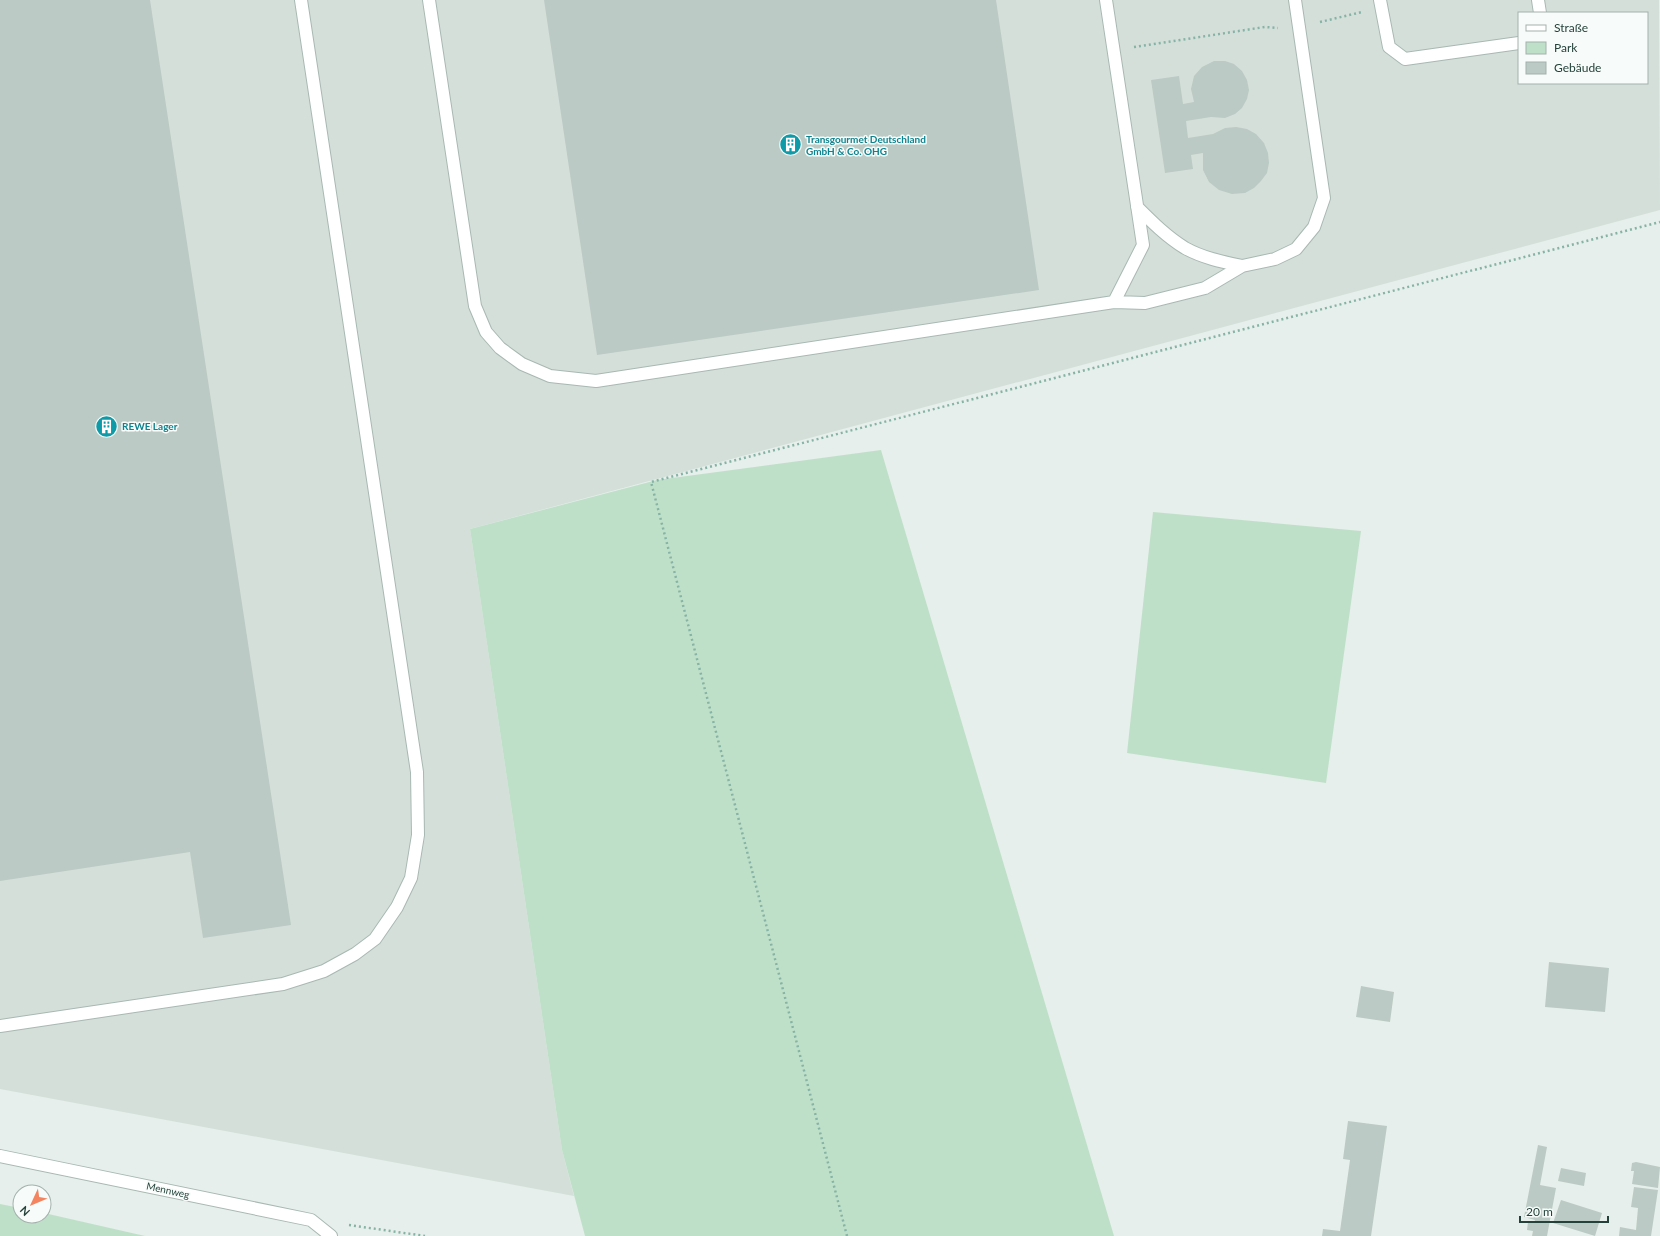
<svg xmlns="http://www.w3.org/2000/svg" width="1660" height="1236" font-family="Lato,sans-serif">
<rect width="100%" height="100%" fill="#e6efeb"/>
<path fill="#d4dfda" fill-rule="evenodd" d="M0 0H1659L1660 210 470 529 562 1150 574 1196 0 1089ZM1519 13H1647V83H1519Z"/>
<path fill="#bfe0c8" d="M881 450 1114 1236H585L562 1150 470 529 657 480Z
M1153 512 1361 531 1326 783 1127 753Z
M0 1204 20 1208V1216H44V1213L145 1236H0Z"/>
<path fill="#bbcac4" d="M0 0H150L291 925 203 938 190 852 0 881Z
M544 0H996L1039 290 597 355Z
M1214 61H1225L1234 64 1242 71 1247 80 1249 90 1247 99 1242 108 1235 114 1225 118 1211 117 1186 121 1188 138 1213 134 1225 128 1236 127 1247 129 1256 134 1264 143 1268 153 1269 163 1267 173 1261 181 1254 188 1245 193 1232 194 1219 190 1209 182 1203 170V153L1191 155 1193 169 1165 173 1151 80 1179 76 1183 104 1194 102 1191 89 1194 76 1202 67Z
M1549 962 1609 968 1605 1012 1545 1007Z
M1361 986 1394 992 1390 1022 1356 1017Z
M1348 1121 1387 1126 1371 1236H1322L1323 1229 1340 1231 1350 1160 1343 1159Z
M1538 1145 1547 1147 1540 1185 1556 1188 1547 1236H1532L1533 1231 1527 1230 1528 1222 1534 1223 1535 1220 1524 1217Z
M1636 1162 1660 1167 1658 1188 1632 1184 1634 1171H1631L1632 1163Z
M1561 1168 1586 1173 1584 1186 1558 1181Z
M1634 1187 1658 1190 1651 1236H1619L1620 1227 1636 1230 1638 1208 1631 1207Z
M1561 1200 1602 1213 1595 1236 1553 1223Z"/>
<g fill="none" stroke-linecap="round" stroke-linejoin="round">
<defs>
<path id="service" d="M429 0 475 306 486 332 500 348 522 364 550 376 596 381 1114 302 1143 245 1106 0
M1380 0 1389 47 1405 59 1519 43
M1538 0 1540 13
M1137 207C1152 222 1167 237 1185 248 1203 258 1223 262 1242 266
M1114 302 1145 303 1205 288 1242 266 1275 259 1296 249 1314 227 1324 198 1295 0
M0 1026 283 984 324 971 355 954 375 939 397 907 411 878 418 835 417 772 301 0"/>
<path id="minor" d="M0 1156 311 1220 331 1236"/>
</defs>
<use href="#service" stroke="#a8b8b2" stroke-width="14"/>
<use href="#minor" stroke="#a8b8b2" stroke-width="14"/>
<path stroke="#86b3a5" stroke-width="2.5" stroke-dasharray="2 3" stroke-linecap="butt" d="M1320 22 1362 12
M1134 47 1265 27 1278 28
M349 1225 425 1236
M847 1236 651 482 1660 222"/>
<use href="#service" stroke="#fff" stroke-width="12"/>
<use href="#minor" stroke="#fff" stroke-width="12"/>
</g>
<defs>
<symbol id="building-disc" viewBox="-11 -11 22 22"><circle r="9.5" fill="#0f9aa8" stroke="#f7fbf9"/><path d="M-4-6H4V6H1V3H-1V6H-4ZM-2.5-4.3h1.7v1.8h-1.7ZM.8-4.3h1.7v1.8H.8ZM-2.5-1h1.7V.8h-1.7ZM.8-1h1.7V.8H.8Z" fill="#fff"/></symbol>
</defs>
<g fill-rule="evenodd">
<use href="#building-disc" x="778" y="132" width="25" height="25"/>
<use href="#building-disc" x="94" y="414" width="25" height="25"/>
</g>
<g text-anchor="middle" stroke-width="3" stroke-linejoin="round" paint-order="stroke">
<g font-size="10" font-weight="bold" fill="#0d838f" stroke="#f7fbf9" text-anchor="start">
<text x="806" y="143">Transgourmet Deutschland<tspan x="806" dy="12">GmbH &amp; Co. OHG</tspan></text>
<text x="122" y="430">REWE Lager</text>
</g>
<g font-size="10" fill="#24423a" stroke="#f7fbf9">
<text transform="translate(168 1190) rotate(12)" y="4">Mennweg</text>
</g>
</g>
<rect x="1518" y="12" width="130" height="72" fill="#f7fbf9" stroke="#a3b1ad"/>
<rect x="1526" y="25" width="20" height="6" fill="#ffffff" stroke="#a3b1ad"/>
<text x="1554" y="32" font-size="12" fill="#24423a">Straße</text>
<rect x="1526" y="42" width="20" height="12" fill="#bfe0c8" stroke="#a3b1ad"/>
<text x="1554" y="52" font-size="12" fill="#24423a">Park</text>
<rect x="1526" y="62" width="20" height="12" fill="#bbcac4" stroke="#a3b1ad"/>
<text x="1554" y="72" font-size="12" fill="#24423a">Gebäude</text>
<g transform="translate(32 1204) rotate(226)"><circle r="19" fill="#f7fbf9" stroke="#a3b1ad"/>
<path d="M0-3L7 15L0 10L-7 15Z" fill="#f4845f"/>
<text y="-6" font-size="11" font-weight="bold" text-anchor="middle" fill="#24423a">N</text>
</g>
<path d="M1520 1216v6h88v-6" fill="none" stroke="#24423a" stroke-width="2"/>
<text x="1526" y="1216" font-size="12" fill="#24423a" stroke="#f7fbf9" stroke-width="3" paint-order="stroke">20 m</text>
</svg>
